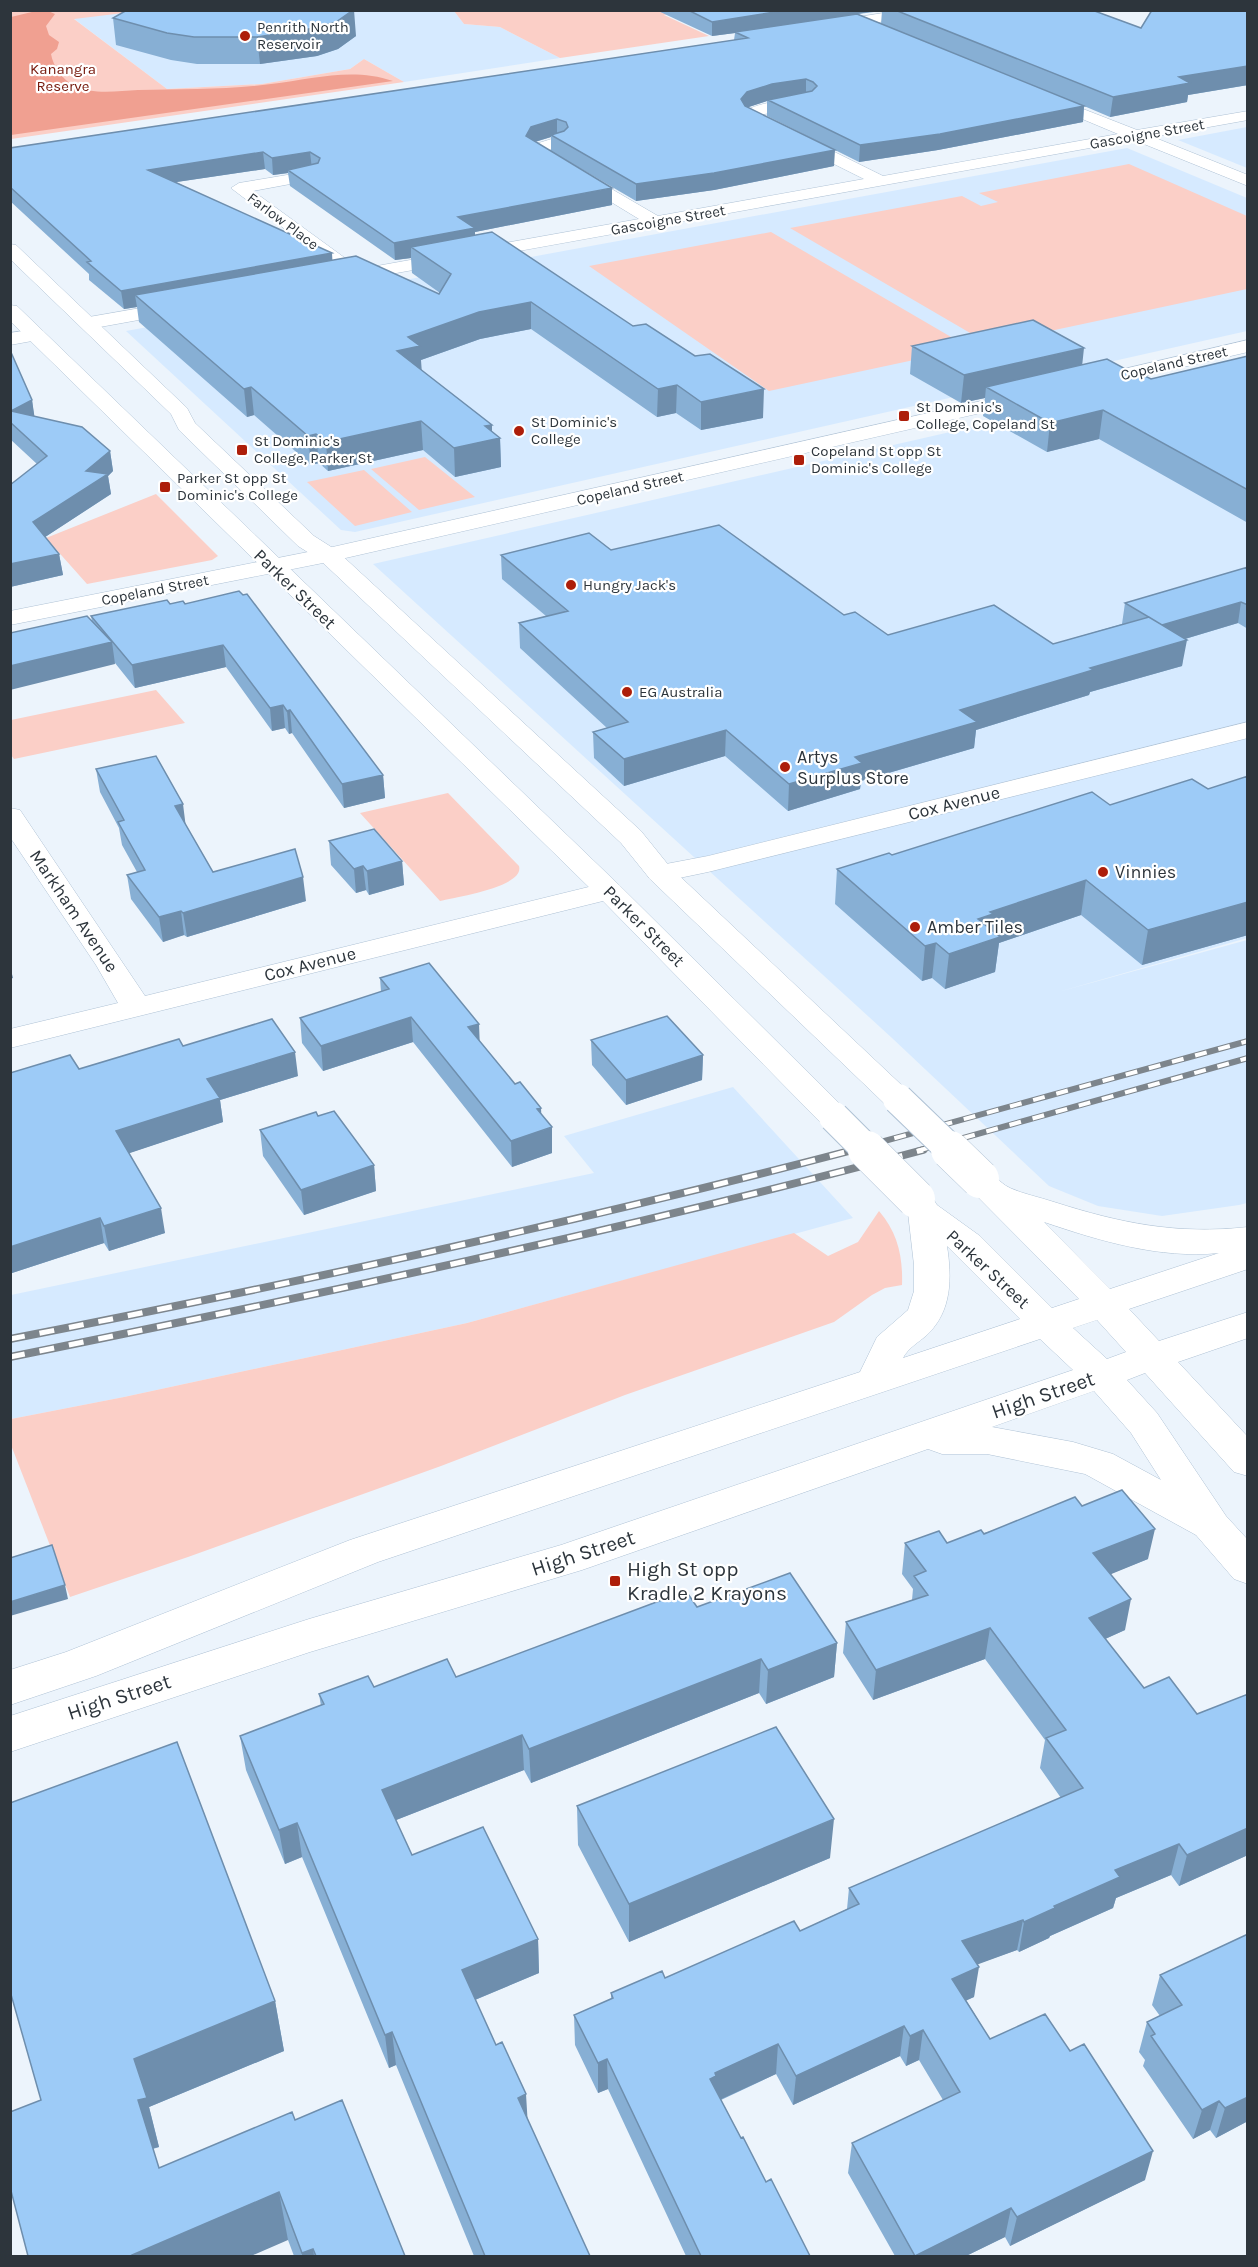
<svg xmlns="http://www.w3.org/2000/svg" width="1258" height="2267" font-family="Karla,sans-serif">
<rect width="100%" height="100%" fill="#ecf4fc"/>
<path fill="#d6eaff" d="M140 10 454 11 464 24 500 27 560 58 404 82 364 59 350 69 262 84 167 89 73 18Z
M1247 127V168L1178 140Z
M1127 148 1247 198V331L355 532 341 530 126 331Z
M1247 364V938L1058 992 1247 940V1203L1239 1205 1162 1216 1098 1206 1049 1186 892 1038 373 564Z
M733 1087 853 1218 467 1323 124 1397 11 1419V1295L594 1173 564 1136Z"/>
<path fill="#fbcfc7" d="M10 11H140L74 19 167 89 262 84 350 69 364 59 404 82 11 139Z
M454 11H689L664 15 709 36 560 58 500 27 464 24Z
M1129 164 1247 216V289L989 344 790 228 962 196 981 206 998 202 979 193Z
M771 232 970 348 769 391 589 266Z
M425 457 475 497 419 510 371 469Z
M364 470 412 512 355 526 307 482Z
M156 494 218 556 212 560 87 584 46 538Z
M156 690 185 723 14 759 11 755V720Z
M448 793 519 866C525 887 456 897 440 901L360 813Z
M879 1211C898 1233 903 1257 902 1285L885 1288 872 1295 834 1322 625 1395 441 1466 188 1557 70 1597 11 1445V1419L124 1397 467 1323 794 1233 828 1256 858 1242Z"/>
<path fill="#f0a091" d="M36 11H48L55 14 46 26 49 35 59 42 57 49 51 54C53 66 62 79 74 86 93 95 118 91 138 90 182 89 227 90 271 84 313 79 352 67 393 81L11 135V17Z"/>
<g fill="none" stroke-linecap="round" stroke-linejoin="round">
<defs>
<path id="minor" d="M902 10H938L932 14 827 30 820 26 827 22Z
M1042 93 1137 130 1248 111V120L1153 137 1248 175V186L1134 140 341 283 335 282 332 278 335 274 341 272 231 188 239 183 311 171 317 173 319 176 317 179 253 191 360 269 639 219 529 152 532 145 558 137 564 139 566 142 564 145 546 151 658 216 864 179 746 120 742 114C753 102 790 100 806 97L811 99 814 102 811 105 760 115 883 176 1118 134 1037 100 1035 97 1037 94Z
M181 301 188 303 190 307 188 311 89 329 82 327 80 323 82 319 89 317Z
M36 329 43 331 46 335 43 339 10 345V333Z
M1248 340V352L1088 389 1081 387 1078 383 1081 379Z
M1026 391 1033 393 1036 397 1033 401 328 562 10 625V611L328 548Z
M1248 722V738L708 872 660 882 650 879 646 873 650 867 708 856Z
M10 808 20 810 145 996 609 882 619 885 623 891 619 897 10 1048V1029L118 1003 96 965 10 837Z"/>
<path id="highway" d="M10 244 16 245 187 408 195 423 314 536 336 550 641 831 670 867 909 1092 914 1099 909 1106 898 1109 887 1106 650 879 621 843 320 560 298 546 179 430 171 414 10 259Z
M10 305 17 306 619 885 846 1110 850 1117 846 1124 834 1127 822 1124 599 897 10 321Z
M980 1168C997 1173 997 1182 1010 1188 1023 1194 1039 1197 1054 1202 1120 1223 1177 1235 1248 1227V1269L1129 1309 1159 1341 1248 1312V1338L1178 1362 1248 1437V1476L1234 1472 1145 1373 1127 1380 1157 1413 1226 1516 1248 1540V1584L1234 1579 1196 1535 1085 1474 987 1454H942L928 1449 582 1570 310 1652 10 1752V1716L309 1619 561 1545 1073 1370 1040 1339 378 1562 96 1676 10 1705V1670L66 1652 350 1540 860 1372 877 1337 908 1310 914 1291V1265L908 1213 899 1199 904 1191 916 1188 928 1191 937 1205 980 1236 1052 1308 1079 1299 968 1187 963 1179 968 1171ZM1044 1222C1100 1241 1160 1259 1219 1253L1110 1289ZM947 1246 1020 1319 903 1358C908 1348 919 1342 927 1335 952 1311 952 1278 947 1246ZM1097 1320 1126 1352 1107 1359 1073 1328ZM1094 1391 1131 1433 1161 1480 1113 1454 1073 1442 992 1427Z"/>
</defs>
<use href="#minor" stroke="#afc2d5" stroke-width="1"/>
<use href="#highway" stroke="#afc2d5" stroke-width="1"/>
<use href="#minor" fill="#fff" fill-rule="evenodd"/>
<use href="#highway" fill="#fff" fill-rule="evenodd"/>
<defs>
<path id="rail-far1" d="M848 1151 1248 1041
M917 1151 1248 1058"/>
<path id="rail" d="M10 1339C293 1284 574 1223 853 1150
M10 1357C316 1295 621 1231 923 1150"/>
</defs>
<use href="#rail-far1" stroke="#7d858c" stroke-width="6"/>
<use href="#rail" stroke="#7d858c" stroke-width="8"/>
<use href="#rail-far1" stroke="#fff" stroke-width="4" stroke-dasharray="12" stroke-linecap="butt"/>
<use href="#rail" stroke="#fff" stroke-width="5" stroke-dasharray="15" stroke-linecap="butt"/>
<defs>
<path id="highway-bridge-far1" d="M898 1099 952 1151
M834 1117 868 1151"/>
<path id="highway-bridge" d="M867 1150 916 1199
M950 1150 980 1179"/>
</defs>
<use href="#highway-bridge-far1" stroke="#afc2d5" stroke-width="32" stroke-linecap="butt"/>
<use href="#highway-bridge" stroke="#afc2d5" stroke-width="39" stroke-linecap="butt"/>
<use href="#highway-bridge-far1" stroke="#fff" stroke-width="30"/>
<use href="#highway-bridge" stroke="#fff" stroke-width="38"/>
</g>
<path fill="#87afd4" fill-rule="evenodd" d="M656 10H1092L1141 28 1248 10V85L1188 95 1187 102 1110 117 1084 106 1083 122 938 150 859 162 767 116V101L748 107 834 166 714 190 636 201 556 154 612 205 475 232V236L763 418 701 430 676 413 657 417 531 329 480 339 421 360V370L492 425V432L500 438 501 467 455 477 423 450 328 471 319 463 311 465 254 415 247 417 139 322 137 307 124 309 89 280V274L10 201V148L734 40 735 33 712 36ZM882 11 881 24 858 14ZM551 137V151L535 142ZM265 169 273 175 288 173 290 186 395 260 411 258 412 273 440 293 439 294 332 261 176 182Z
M113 18 356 36 338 49 317 56 260 64H197L171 60 116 45Z
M912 346 1082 365 1151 379 1248 356V523L1099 439 1047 452 983 416 985 398 961 403 910 374Z
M10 350 32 400 34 416 110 451 113 471 108 476 111 494 45 537 59 554 63 575 10 587V485L37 464 10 439Z
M611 550 844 615 888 635 1053 644 1122 624 1125 603 1248 567V629L1238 623 1185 639 1182 666 1090 692 1089 695 976 730 974 748 861 781 860 789 788 811 725 756 624 786 594 758 593 732 607 728 520 648 519 623 546 616 502 579 501 555Z
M183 601 383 775 385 798 344 808 292 733 289 734 285 728 272 731 226 667 135 688 115 663V664L92 621 91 616 170 604Z
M96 769 186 825 213 872 306 901 187 937 184 935 163 942 131 899 127 875 137 872 122 845 119 828 100 792Z
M1248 776V935L1142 965 1081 915 999 943 995 972 945 989 932 978 922 981 835 904 837 869 892 855 1110 805 1208 789Z
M329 841 402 861 404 885 369 895 366 890 356 893 331 865Z
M380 978 479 1041 515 1084 541 1108V1115L552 1127V1153L512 1167 413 1042 323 1071 302 1043 300 1018 381 992Z
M591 1040 703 1055 702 1080 626 1105 592 1065Z
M183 1046 298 1076 220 1100 223 1122 129 1153 165 1233 109 1251 104 1243 12 1273 10 1269V1073L79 1069Z
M318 1116 374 1165 376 1191 304 1215 263 1156 260 1130Z
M1082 1506 1148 1559 1110 1574 1125 1630 1105 1639 1144 1688 1197 1714 1248 1694V1855L1179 1886 1171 1875 1116 1898 1113 1908 1050 1936 1049 1938 1019 1952 1017 1950 977 1964 974 1997 966 2000 990 2039 1145 2180 1010 2246 1005 2237 966 2256H895L848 2173 852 2143 943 2100 919 2060 906 2066 900 2056 793 2105 776 2074 721 2100 741 2138 810 2256H686L608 2089 598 2093 575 2045 574 2015 611 1999V1993L665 1978 800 1931 847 1909 849 1888 1061 1798 1040 1768 1045 1740 985 1659 873 1700 843 1653 846 1622 912 1600 913 1589 902 1574 905 1543H947Z
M697 1607 837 1643 834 1677 766 1704 759 1693 531 1783 524 1770 396 1820 412 1855 538 1939 539 1973 475 2000 527 2118 590 2256H474L396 2065 389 2068 302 1857 285 1864 246 1770 240 1736 321 1706 319 1694 456 1677Z
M577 1806 830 1858 629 1942 578 1845Z
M1248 1934V2121L1216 2138 1210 2130 1193 2139 1143 2066 1145 2060 1139 2052 1147 2022 1160 2016 1152 2005 1160 1975Z
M275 2001 284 2051 149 2107 159 2147 153 2149 159 2168 295 2120 405 2256H294L288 2240 10 2187Z"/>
<path fill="#6e8ead" d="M354 10 356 36 338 49 317 56 260 64 257 37Z
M787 10H882L736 33 735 32V33L712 36V22Z
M1248 66V85L1188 95 1187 102 1110 117 1113 97 1179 77Z
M806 79V95L768 100 767 101 746 108 741 99 747 92 772 84Z
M1084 106 1083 122 938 150 859 162 860 145Z
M557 119V135H551V137L531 143 526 136 531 127Z
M835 150 834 166 714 190 636 201V184Z
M263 152 265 169 150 186 148 170Z
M310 152 312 169 288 170V173L273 175 272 158Z
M612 188V205L475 232V246L411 247V258L395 260 394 243 458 217Z
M332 253 333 271 135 295 137 307 124 309 121 291Z
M531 302V329L480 339 421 360 422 374 397 351 408 337 479 312Z
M1084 348 1081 376 986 387 985 398 961 403 964 375Z
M677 385 676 413 657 417 658 389Z
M251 387 254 415 247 417 244 389Z
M764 389 763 418 701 430V402Z
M32 400 35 420 11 411Z
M1103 410 1099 439 1047 452 1050 423Z
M421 421 423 450 328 471 326 442Z
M492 425V439L500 438 501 467 455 477 454 448 485 426Z
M316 434 319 463 311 465 308 436Z
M110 451 113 471 108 476 111 494 36 543 33 522 86 471Z
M59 554 63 575 10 587V564Z
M1241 602 1238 623 1158 647 1162 625Z
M1187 640 1182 666 1090 692 1089 695 976 730 974 748 861 781 860 789 788 811 789 784 960 710 1090 668Z
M112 642 115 664 10 690V666Z
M223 645 226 667 135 688 132 665Z
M283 705 285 728 272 731 270 708Z
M290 710 292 733 289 734 287 711Z
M726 730 725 756 624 786V759Z
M383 775 385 798 344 808 342 784Z
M183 804 186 828 175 806Z
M402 861 404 885 369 895 367 871Z
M363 866 366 890 356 893 354 869Z
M303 877 306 901 187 937 183 913Z
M1086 880 1081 915 999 943 995 972 945 989 949 954 978 919 990 912Z
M1248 902V935L1142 965 1148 930Z
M181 911 184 935 163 942 159 917Z
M936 943 932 978 922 981 925 946Z
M10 966 13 978 10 979Z
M411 1017 413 1042 323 1071 321 1046Z
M479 1024 480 1049 468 1027Z
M295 1052 298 1076 220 1100 223 1122 121 1156 116 1131 207 1079Z
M703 1055 702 1080 626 1105V1080Z
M541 1108 542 1131 552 1127V1153L512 1167 511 1141 537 1109Z
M374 1165 376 1191 304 1215 301 1190Z
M161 1208 165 1233 109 1251 104 1226Z
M100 1218 104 1243 12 1273 10 1265V1247Z
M1155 1529 1148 1559 1087 1584 1093 1553Z
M65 1585 68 1599 10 1616V1602Z
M1131 1599 1125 1630 1083 1649 1089 1618Z
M990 1628 985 1659 873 1700 876 1670Z
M837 1643 834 1677 766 1704 768 1670Z
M761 1659 759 1693 531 1783 529 1749Z
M522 1735 524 1770 386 1824 382 1790Z
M834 1819 830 1858 629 1942V1904Z
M297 1823 302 1857 285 1864 279 1830Z
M1248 1828V1855L1179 1886 1187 1855Z
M1179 1844 1171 1875 1116 1898 1113 1908 1050 1936 1049 1938 1019 1952 1024 1922 1054 1906 1115 1870Z
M1023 1920 1017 1950 957 1972 962 1941Z
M538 1939 539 1973 465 2004 462 1970Z
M979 1967 974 1997 948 2009 952 1979Z
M275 2001 284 2051 149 2107 159 2147 150 2149 138 2100 134 2059Z
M904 2026 900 2056 793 2105 796 2076Z
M923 2030 919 2060 906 2066 910 2036Z
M392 2032 396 2065 389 2068 385 2035Z
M778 2044 776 2074 715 2102 710 2079 715 2073Z
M607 2059 608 2089 598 2093V2063Z
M526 2094 528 2127 518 2098Z
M1248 2097V2121L1216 2138 1225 2108Z
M1219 2101 1210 2130 1193 2139 1202 2110Z
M1153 2151 1145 2180 1010 2246 1017 2217Z
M279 2192 288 2240 251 2256H133L132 2255Z
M1011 2208 1005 2237 966 2256H915Z
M313 2249 314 2256H302V2253Z"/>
<path fill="#9dcbf7" stroke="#6e8ead" stroke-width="1.5" d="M127 10H353L336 22 315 28 257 37H194L167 33 113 18Z
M688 10H787L712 22Z
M895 10H1092L1141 28 1152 10H1248V66L1179 77 1190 83 1113 97Z
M857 14 1084 106 940 134 860 145 768 100 812 91 817 86 813 82 806 79 772 84 747 92 741 99 745 106 835 150 714 173 636 184 551 135 564 131 568 127 566 122 557 119 531 127 526 136 612 188 458 217 475 228 394 243 288 170 318 163 320 158 310 152 272 158 263 152 148 170 332 253 121 291 87 262 91 261 10 187V148L748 38 735 32Z
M492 232 633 326 646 324 695 356 710 354 764 389 701 402 677 385 658 389 531 302 479 312 408 337 420 346 397 351 492 425 485 426 500 438 454 448 421 421 326 442 316 434 308 436 251 387 244 389 135 295 356 256 439 294 451 274 411 247Z
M1033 320 1084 348 964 375 912 346Z
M10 350 32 400 11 411 82 427 110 451 86 471 108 474 33 522 59 554 10 564V485L47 456 10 422Z
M1248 356V490L1103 410 1050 423 986 387 1107 359 1140 377 1145 376 1151 379Z
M719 525 844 615 855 612 888 635 994 605 1053 644 1149 617 1187 640 1090 668 1093 670 960 710 977 722 855 757 862 763 789 784 726 730 624 759 593 732 628 722 519 623 568 611 501 555 589 533 611 550Z
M1248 567V605L1241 602 1162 625 1125 603Z
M239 591 243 595 247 594 383 775 342 784 290 710 287 711 283 705 270 708 223 645 132 665 91 616 167 600 170 604 183 601 185 604Z
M87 616 112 642 10 666V633Z
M156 756 183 804 175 806 213 872 295 849 303 877 183 913 181 911 159 917 127 875 145 870 118 822 124 820 96 769Z
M1248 776V902L1148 930 1086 880 990 912 993 914 978 919 1000 937 949 954 936 943 925 946 837 869 889 853 892 855 1092 792 1110 805 1192 779 1208 789Z
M374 829 402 861 367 871 363 866 354 869 329 841Z
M429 963 479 1024 468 1027 515 1084 520 1082 541 1108 537 1109 552 1127 511 1141 411 1017 321 1046 300 1018 389 989 380 978Z
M667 1016 703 1055 626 1080 591 1040Z
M272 1019 295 1052 207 1079 220 1098 116 1131 161 1208 104 1226 100 1218 10 1247V1073L70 1055 79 1069 179 1039 183 1046Z
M334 1111 374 1165 301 1190 260 1130 316 1112 318 1116Z
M1122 1490 1155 1529 1093 1553 1131 1599 1089 1618 1144 1688 1169 1677 1197 1714 1248 1694V1828L1187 1855 1179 1844 1115 1870 1120 1877 1054 1906 1055 1908 1024 1922 1023 1920 962 1941 979 1967 952 1979 990 2039 1045 2014 1070 2051 1084 2044 1153 2151 1017 2217 1011 2208 915 2256 852 2143 960 2092 923 2030 910 2036 904 2026 796 2076 778 2044 715 2073 716 2076 710 2079 741 2138 743 2137 766 2182 771 2179 810 2256H701L607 2059 598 2063 574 2015 613 1998 611 1993 662 1971 665 1978 794 1921 800 1931 859 1904 849 1888 1083 1788 1046 1738 1066 1730 990 1628 876 1670 846 1622 928 1595 914 1576 926 1571 905 1543 939 1531 947 1543 981 1530 984 1534 1075 1497 1082 1506Z
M52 1545 65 1585 10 1602V1558Z
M790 1573 837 1643 768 1670 761 1659 529 1749 522 1735 382 1790 412 1855 483 1827 538 1939 462 1970 496 2045 502 2042 526 2094 518 2098 590 2256H485L392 2032 385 2035 297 1823 279 1830 240 1736 324 1704 319 1694 368 1676 374 1687 447 1659 456 1677 686 1591 697 1607Z
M776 1727 834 1819 629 1904 577 1806Z
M177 1742 275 2001 134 2059 147 2098 138 2100 159 2168 292 2112 295 2120 342 2100 405 2256H316L313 2249 302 2253 279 2192 132 2255 133 2256H28L10 2187V2112L41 2100 10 1991V1803Z
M1248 1934V2097L1225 2108 1219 2101 1202 2110 1151 2036 1155 2034 1147 2022 1182 2005 1160 1975Z"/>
<g fill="#ad1e0a" stroke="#fff" stroke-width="2">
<circle cx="245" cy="36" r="6"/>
<rect x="898" y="410" width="12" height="12" rx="3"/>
<circle cx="519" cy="431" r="6"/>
<rect x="236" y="444" width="12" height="12" rx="3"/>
<rect x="793" y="454" width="12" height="12" rx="3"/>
<rect x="159" y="481" width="12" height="12" rx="3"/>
<circle cx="571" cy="585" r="6"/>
<circle cx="627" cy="692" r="6"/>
<circle cx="785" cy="767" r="6"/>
<circle cx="1103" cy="872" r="6"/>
<circle cx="915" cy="927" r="6"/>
<rect x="609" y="1575" width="12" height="12" rx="3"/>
</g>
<g text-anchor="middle" stroke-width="4.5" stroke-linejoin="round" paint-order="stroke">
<g font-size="15" fill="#2d353c" stroke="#fff" text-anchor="start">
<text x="257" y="32">Penrith North<tspan x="257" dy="17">Reservoir</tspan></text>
<text x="916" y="412">St Dominic's<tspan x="916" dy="17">College, Copeland St</tspan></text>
<text x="531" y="427">St Dominic's<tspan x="531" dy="17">College</tspan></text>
<text x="254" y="446">St Dominic's<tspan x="254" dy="17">College, Parker St</tspan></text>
<text x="811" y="456">Copeland St opp St<tspan x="811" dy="17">Dominic's College</tspan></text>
<text x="177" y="483">Parker St opp St<tspan x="177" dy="17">Dominic's College</tspan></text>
<text x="583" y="590">Hungry Jack's</text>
<text x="639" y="697">EG Australia</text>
</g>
<g font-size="15" fill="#75180b" stroke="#fff">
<text x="63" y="74">Kanangra<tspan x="63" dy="17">Reserve</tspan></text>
</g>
<g font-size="15" fill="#2d353c" stroke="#fff">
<text transform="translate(1147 134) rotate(-10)" y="5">Gascoigne Street</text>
<text transform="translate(668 220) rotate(-10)" y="5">Gascoigne Street</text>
<text transform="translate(283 221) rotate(37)" y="5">Farlow Place</text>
<text transform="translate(1174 363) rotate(-13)" y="5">Copeland Street</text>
<text transform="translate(630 488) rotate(-13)" y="5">Copeland Street</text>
<text transform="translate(155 590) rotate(-11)" y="5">Copeland Street</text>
</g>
<g font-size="18" fill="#2d353c" stroke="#fff">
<text transform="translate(295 589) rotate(44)" y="6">Parker Street</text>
<text transform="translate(954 803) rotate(-14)" y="6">Cox Avenue</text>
<text transform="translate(74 911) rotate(56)" y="6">Markham Avenue</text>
<text transform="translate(644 926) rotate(45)" y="6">Parker Street</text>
<text transform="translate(310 964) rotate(-14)" y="6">Cox Avenue</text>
<text transform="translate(988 1269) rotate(43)" y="6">Parker Street</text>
</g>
<g font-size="18" fill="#2d353c" stroke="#fff" text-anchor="start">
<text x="797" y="763">Artys<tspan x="797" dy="21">Surplus Store</tspan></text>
<text x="1115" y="878">Vinnies</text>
<text x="927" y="933">Amber Tiles</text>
</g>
<g font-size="21" fill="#2d353c" stroke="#fff">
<text transform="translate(1043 1395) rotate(-19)" y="7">High Street</text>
<text transform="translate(583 1553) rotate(-18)" y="7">High Street</text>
<text transform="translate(119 1697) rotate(-18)" y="7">High Street</text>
</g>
<g font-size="21" fill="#2d353c" stroke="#fff" text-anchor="start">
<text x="627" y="1576">High St opp<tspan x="627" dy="24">Kradle 2 Krayons</tspan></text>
</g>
</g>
<rect width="1258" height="2267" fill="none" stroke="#2d353c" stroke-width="24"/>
</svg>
